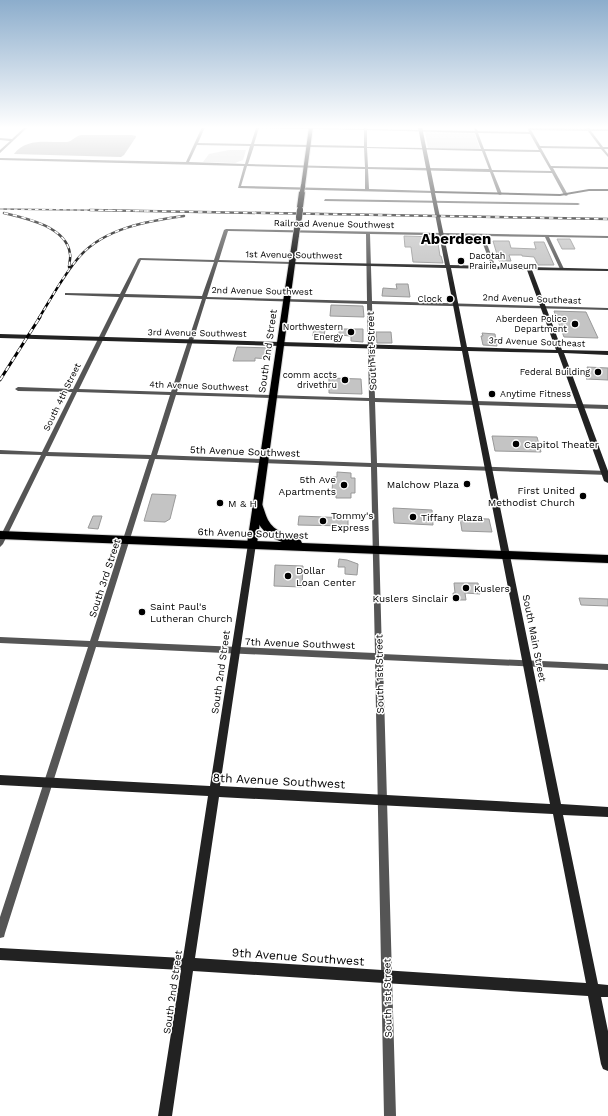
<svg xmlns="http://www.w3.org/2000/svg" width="608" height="1116" font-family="'Work Sans',sans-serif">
<rect width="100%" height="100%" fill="#fff"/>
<path fill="#dcdcdc" d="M425 132H474L480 149 428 148Z
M229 150H246L243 160 235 163 203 162 209 154Z"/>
<path fill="#a3a3a3" d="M81 135H132L136 136V137L124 155 121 157 14 154C26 137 50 143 67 142 73 141 75 136 81 135Z"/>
<path fill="#c4c4c4" stroke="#999" d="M404 236 437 237 440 256H441L443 263 413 262 411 247H405Z
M557 239H570L575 249H562Z
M493 241H509L511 248 536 249 534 242H544L554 265H538L534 257 522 256V255H509L511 261H499Z
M396 284H408L410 297 382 296 383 288 397 289Z
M331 305 363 306 364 317 330 316Z
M554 311 586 312 598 338 564 337Z
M314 326H319L325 330 324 336H313Z
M339 329H363V342L351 341V336L339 335Z
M376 332H391L392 343H377Z
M482 333 495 334 497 346 483 345 481 336H483Z
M237 347 272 348 270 359 255 358V361H233Z
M587 367 608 368V380L586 379 590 375Z
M329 378 361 379 362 394 329 393Z
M492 436 537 437 541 452 495 451Z
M337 472 351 473V478H355V493H351V498H336V492H332L333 477H337Z
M152 494 176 495 170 519 165 522 144 521Z
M393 508 432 510 433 525 394 523Z
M93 516H102L98 529 88 528Z
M299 516 348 518V526L298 525Z
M460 518 489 519 492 532 462 531Z
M339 559 347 560 358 564 357 575 345 574V567H338Z
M275 565 303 566 302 587 274 586Z
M454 583H478L480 594 465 593 466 600H454L453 593H455Z
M579 598 608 599V606L581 605Z"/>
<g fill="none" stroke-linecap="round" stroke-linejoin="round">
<defs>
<path id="primary" d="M309 127H313L305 186 303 187 301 186Z
M302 190 305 192 303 207 300 209 297 207 299 192Z
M297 216 302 217 300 229 297 231 294 229Z
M296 233 299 235 257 544 252 548 247 544 293 235Z"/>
<path id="highway" d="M257 501 261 502C264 508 265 514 268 520 274 532 289 535 300 539L302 543 608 555V563L0 539V531L282 542C263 535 256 523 251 505L253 502Z"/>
</defs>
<use href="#primary" stroke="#dbdbdb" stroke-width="2"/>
<use href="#highway" stroke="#dbdbdb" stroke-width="2"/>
<path fill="#555" fill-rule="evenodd" d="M25 127H28L0 153V150L10 141 0 140V138L12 139Z
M202 127H205L198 143 251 144 256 128 246 127 364 129V127H366L367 129 475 131 474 128 475 127 478 131 529 132 528 129 529 128 587 129 586 127H589L590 129H608V131H591L603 147H608V149H604L608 154V157L601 149 541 148 551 166 608 167V169L553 168 568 195 566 196 564 195 552 173 493 172 502 194 500 195 498 194 490 172 368 169 369 189 434 191 433 193 238 188 244 166 0 160V158L186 162ZM259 128 364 130V146L254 144ZM367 130 475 133 481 149 367 147ZM531 130 588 131 600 147 540 146ZM478 133 530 134 539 150 484 149ZM197 145 250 146 245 164 189 162ZM254 146 364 148 365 167 248 164ZM367 148 482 151 489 169 368 167ZM485 151 540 152 551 171 492 170ZM247 166 365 169V189L241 186Z
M325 199 578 203 580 204 578 205 324 201Z
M226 229 608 236V238L549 237 564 269 562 270 560 269 545 237 484 236 496 268 494 269 492 268 480 236 370 234 372 301 608 308V310L372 304 375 398 608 405V409L375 402 377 463 608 471V475L377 467 382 654 608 664V670L383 660 396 1116H384L375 660 96 647 5 933 4 937 0 938V917L88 647 0 643V637L90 641 149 459 46 456 3 544 0 547V537L41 455 0 454V450L42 452 72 392 18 391 15 389 18 387 73 389 119 297 67 295H65V293L120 294 138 259 140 258 214 260 224 230ZM228 231 366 234 367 301 207 297 218 262 292 264 294 263 292 262 219 260ZM141 260 214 262 202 296 125 294ZM124 297 202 299 171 392 79 389ZM206 299 367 304 369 398 177 392ZM77 392 170 395 151 455 48 452ZM176 395 369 401 371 463 157 455ZM155 459 371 467 375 653 98 641Z"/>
<path fill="#222" fill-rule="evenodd" d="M418 127H422L435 191 560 194 589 189H608V191H589L560 196 435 193 450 265 608 269V271L532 270 562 350 608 351V355L564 353 608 471V483L604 481 558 353 468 351 561 804 608 807V817L563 815 598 984 608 985V997H601L608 1031V1071L603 1069 601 1064 588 996 193 971 172 1116H158L181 970 0 960V948L183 958 208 796 0 785V775L210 786 248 544 252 541 256 544 220 786 550 804 462 351 0 338V334L461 347 446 268 292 264 290 263 292 262 445 265ZM451 268 527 270 556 350 467 347ZM219 797 553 814 586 983 195 958Z"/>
<use href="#primary" fill="#000" fill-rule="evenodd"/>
<use href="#highway" fill="#000" fill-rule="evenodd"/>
<defs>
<path id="rail-far2" d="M0 209 150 211"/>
<path id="rail-far1" d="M90 210 608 219
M4 213C26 218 67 227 70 254 71 258 69 263 69 267
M39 318C52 297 64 274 80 256 105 228 148 221 184 216"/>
<path id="rail" d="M0 380 40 317"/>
</defs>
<use href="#rail-far2" stroke="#000" stroke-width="1.5"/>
<use href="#rail-far1" stroke="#000" stroke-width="2.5"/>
<use href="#rail" stroke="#000" stroke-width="3"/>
<use href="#rail-far2" stroke="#fff" stroke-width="1" stroke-dasharray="3.5" stroke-linecap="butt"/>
<use href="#rail-far1" stroke="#fff" stroke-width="1.5" stroke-dasharray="4.5" stroke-linecap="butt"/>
<use href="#rail" stroke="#fff" stroke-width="2" stroke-dasharray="5.5" stroke-linecap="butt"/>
<defs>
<path id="primary-bridge-far1" d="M302 192 303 186
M300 211V207"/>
<path id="primary-bridge" d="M299 217 300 210
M296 235 297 229"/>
</defs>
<use href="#primary-bridge-far1" stroke="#dbdbdb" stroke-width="5" stroke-linecap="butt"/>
<use href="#primary-bridge" stroke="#dbdbdb" stroke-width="7" stroke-linecap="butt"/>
<use href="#primary-bridge-far1" stroke="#000" stroke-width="4.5"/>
<use href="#primary-bridge" stroke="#000" stroke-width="6"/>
</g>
<linearGradient id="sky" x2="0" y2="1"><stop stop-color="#8cadcc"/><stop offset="0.45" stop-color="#fff"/><stop offset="1" stop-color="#fff" stop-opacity="0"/></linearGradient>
<rect width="608" height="283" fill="url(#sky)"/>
<g fill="#000" stroke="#fff" stroke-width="1.5">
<circle cx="461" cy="261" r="4"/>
<circle cx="450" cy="299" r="4"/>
<circle cx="575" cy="324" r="4"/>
<circle cx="351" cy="332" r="4"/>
<circle cx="598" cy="372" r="4"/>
<circle cx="345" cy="380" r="4"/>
<circle cx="492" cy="394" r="4"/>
<circle cx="516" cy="444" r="4"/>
<circle cx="467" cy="484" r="4"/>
<circle cx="344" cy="485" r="4"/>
<circle cx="583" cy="496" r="4"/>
<circle cx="220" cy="503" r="4"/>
<circle cx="413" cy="517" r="4"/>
<circle cx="323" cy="521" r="4"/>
<circle cx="288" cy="576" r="4"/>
<circle cx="466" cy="588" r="4"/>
<circle cx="456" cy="598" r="4"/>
<circle cx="142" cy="612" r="4"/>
</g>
<g text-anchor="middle" stroke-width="3" stroke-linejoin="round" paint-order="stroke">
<g font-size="9" fill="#000" stroke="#fff">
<text transform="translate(334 224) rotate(1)" y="3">Railroad Avenue Southwest</text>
<text transform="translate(294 255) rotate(1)" y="3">1st Avenue Southwest</text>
<text transform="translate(262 291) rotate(1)" y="3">2nd Avenue Southwest</text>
<text transform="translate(532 299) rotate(2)" y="3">2nd Avenue Southeast</text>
<text transform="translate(197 333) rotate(1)" y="3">3rd Avenue Southwest</text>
<text transform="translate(537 342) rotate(2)" y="3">3rd Avenue Southeast</text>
<text transform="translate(199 386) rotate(2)" y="3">4th Avenue Southwest</text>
<text transform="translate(62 397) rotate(-64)" y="3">South 4th Street</text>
</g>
<g font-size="9" fill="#000" stroke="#fff" text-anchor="end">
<text x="469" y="259" text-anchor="start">Dacotah<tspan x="469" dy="10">Prairie Museum</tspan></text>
<text x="442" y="302">Clock</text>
<text x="567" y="322">Aberdeen Police<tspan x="567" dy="10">Department</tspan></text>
<text x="343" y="330">Northwestern<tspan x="343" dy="10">Energy</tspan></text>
<text x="590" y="375">Federal Building</text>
<text x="337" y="378">comm accts<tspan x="337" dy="10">drivethru</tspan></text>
<text x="500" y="397" text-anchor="start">Anytime Fitness</text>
</g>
<g font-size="10" fill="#000" stroke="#fff">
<text transform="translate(267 351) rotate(-82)" y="4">South 2nd Street</text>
<text transform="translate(371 351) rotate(-92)" y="4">South 1st Street</text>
<text transform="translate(245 451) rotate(2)" y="4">5th Avenue Southwest</text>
<text transform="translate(253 533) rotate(2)" y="4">6th Avenue Southwest</text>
<text transform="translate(104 578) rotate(-72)" y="4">South 3rd Street</text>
<text transform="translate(535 638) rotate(79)" y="4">South Main Street</text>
<text transform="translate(300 643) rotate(2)" y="4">7th Avenue Southwest</text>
<text transform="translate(220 672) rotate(-82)" y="4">South 2nd Street</text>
<text transform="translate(379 674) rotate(-91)" y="4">South 1st Street</text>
<text transform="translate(172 992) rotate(-82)" y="4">South 2nd Street</text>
<text transform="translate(387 998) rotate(-91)" y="4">South 1st Street</text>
</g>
<g font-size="10" fill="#000" stroke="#fff" text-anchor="start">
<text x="524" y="448">Capitol Theater</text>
<text x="336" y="483" text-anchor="end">5th Ave<tspan x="336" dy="12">Apartments</tspan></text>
<text x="459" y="488" text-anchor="end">Malchow Plaza</text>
<text x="575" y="494" text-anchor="end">First United<tspan x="575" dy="12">Methodist Church</tspan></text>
<text x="228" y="507">M &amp; H</text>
<text x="331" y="519">Tommy's<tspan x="331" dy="12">Express</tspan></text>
<text x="421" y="521">Tiffany Plaza</text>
<text x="296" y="574">Dollar<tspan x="296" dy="12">Loan Center</tspan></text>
<text x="474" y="592">Kuslers</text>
<text x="448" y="602" text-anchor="end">Kuslers Sinclair</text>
<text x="150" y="610">Saint Paul's<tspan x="150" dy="12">Lutheran Church</tspan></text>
</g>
<g font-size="12" fill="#000" stroke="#fff">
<text transform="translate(279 781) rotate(3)" y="4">8th Avenue Southwest</text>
<text transform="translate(298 957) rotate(4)" y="4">9th Avenue Southwest</text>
</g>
<g font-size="15" font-weight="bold" fill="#000" stroke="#fff">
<text x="456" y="244">Aberdeen</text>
</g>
</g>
</svg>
